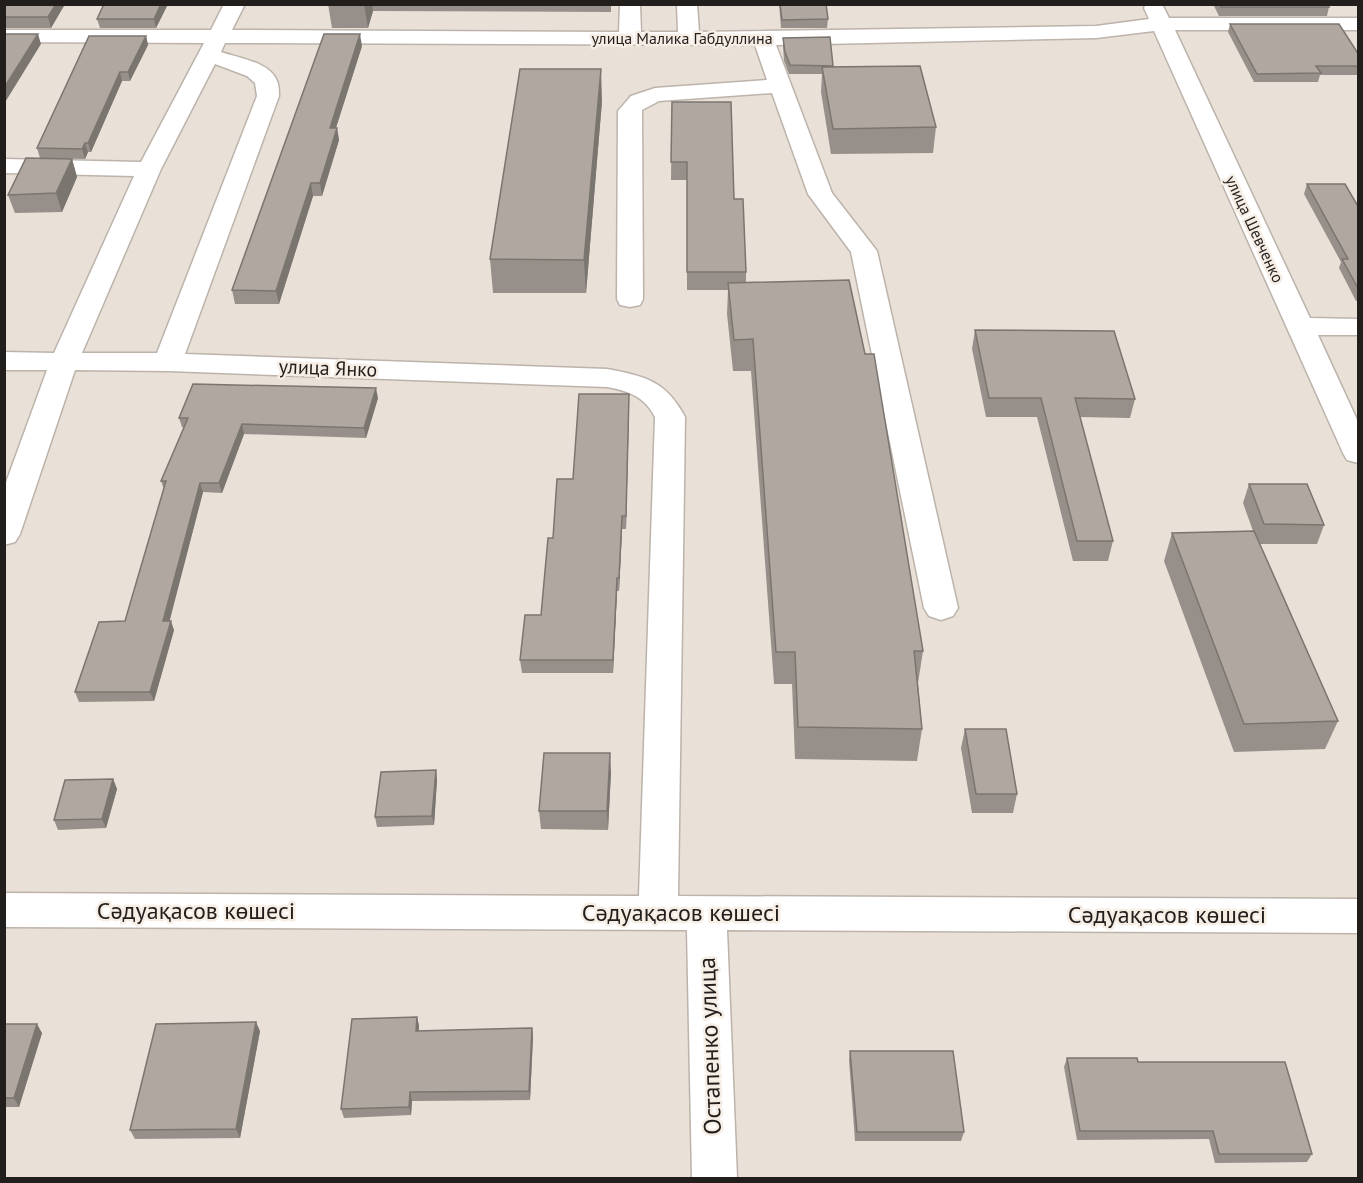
<svg xmlns="http://www.w3.org/2000/svg" width="1363" height="1183" font-family="'PT Sans',sans-serif">
<rect width="100%" height="100%" fill="#e9e0d8"/>
<g fill="none" stroke-linecap="round" stroke-linejoin="round">
<defs>
<path id="minor" d="M224 4H245L232 30 619 32 620 4H640L641 32H678L677 4H697L699 32 1096 26 1149 19 1144 8 1146 4H1162L1169 18H1358V30H1175L1310 318 1358 319V335H1318L1358 422V463L1347 460 1343 453 1154 31 1096 38 776 45 832 193 877 251 958 608 953 616 941 620 929 616 924 608 851 252 808 194 772 93 659 101 642 110 643 299 640 305 630 307 620 305 617 299 618 111 631 96 655 88 767 80 755 45 225 43 221 52C238 58 270 62 277 81 279 85 279 92 279 96L185 354 607 369C645 376 666 381 685 417L678 896 1358 899V933L727 930 737 1178H692L687 930 4 927V893L639 896 655 417C645 397 629 391 607 387L168 371 75 370 20 534 15 542 4 545V488L47 370H4V352L54 353 134 176 4 173V159L141 162 204 43 4 42V30H211ZM215 64 247 76 255 83 257 96 157 353H82L161 169Z"/>
</defs>
<use href="#minor" stroke="#bcb3ab" stroke-width="3"/>
<use href="#minor" fill="#fff" fill-rule="evenodd"/>
</g>
<path fill="#97908a" d="M4 4H65L51 28H4Z
M104 4H168L156 28H100L97 19Z
M328 4H611V12L373 11 368 28H332Z
M779 4H826L828 19 827 28H781Z
M1213 4H1327L1329 7 1327 16H1219Z
M1230 24 1359 55V75H1320L1318 82H1254L1228 32Z
M146 36 148 45 130 81H122L91 152H88L85 159 40 158 37 148Z
M830 37 833 67 936 127 933 153 831 154 821 92 822 74H789L784 61 783 47V38Z
M362 46 336 128H337L339 140 322 196H313L279 304H235L232 290Z
M602 101 586 293H493L490 259Z
M672 102 734 199 746 272V283L923 651 918 683 922 729 917 761 795 759 792 684H774L751 371H733L727 314 728 290H687V180H671Z
M72 159 77 177 62 212 15 213 8 195Z
M1307 184 1359 208V301H1356L1339 268 1341 262 1304 194Z
M975 330 1135 399 1130 418 1080 417 1113 541 1108 561H1073L1037 417H986L972 349Z
M378 398 366 438 244 434 222 493 203 492 169 621 174 630 154 701 79 702 75 692 125 621 164 489 161 481 184 428 182 427 179 418Z
M629 407 626 529H622L619 591H617L613 673H522L520 660 541 615 553 538 573 479Z
M1249 484 1324 525 1317 544H1260L1338 721 1325 749 1234 752 1164 561 1172 533 1253 531 1243 503Z
M965 729 1017 794 1013 813H972L961 748Z
M436 770 437 780 434 825 377 827 375 817Z
M611 772 608 830 541 829 539 811Z
M113 779 117 789 106 828 58 830 54 820Z
M417 1017 419 1026V1031L532 1028 533 1037 530 1100 412 1101 411 1115 344 1118 341 1109Z
M4 1024 42 1033 19 1107H4Z
M260 1031 240 1138 135 1139 130 1130Z
M850 1051 964 1132 961 1141H855L849 1060Z
M1067 1058 1138 1062 1312 1154 1307 1162 1215 1163 1209 1139 1077 1140 1064 1067Z"/>
<path fill="#7b7570" d="M56 4H65L51 28 48 17Z
M161 4H168L156 28 154 19Z
M364 4H372L373 11 368 28Z
M38 34 41 44 4 104V88Z
M360 34 362 46 332 140 330 128Z
M146 36 148 45 130 81 128 72Z
M601 69 602 101 586 293 584 260Z
M120 72 122 81 91 152 88 143Z
M337 128 339 140 322 196 320 183Z
M85 143 88 152 85 159 82 149Z
M72 159 77 177 62 212 56 193Z
M311 183 313 196 279 304 276 291Z
M376 388 378 398 366 438 364 428Z
M629 394V407L626 529V516Z
M242 424 244 434 222 493 219 483Z
M200 483 203 492 167 631 163 621Z
M622 516V529L619 591V578Z
M617 578V591L613 673V660Z
M171 621 174 630 154 701 150 692Z
M610 753 611 772 608 830 607 811Z
M436 770 437 780 434 825 432 816Z
M113 779 117 789 106 828 102 819Z
M417 1017 419 1026 418 1040 416 1031Z
M256 1022 260 1031 240 1138 236 1129Z
M37 1024 42 1033 19 1107 14 1098Z
M532 1028 533 1037 530 1100 529 1091Z
M410 1092 412 1101 411 1115 409 1107Z"/>
<path fill="#b0a7a0" stroke="#7b7570" stroke-width="1.5" d="M4 4H56L48 17H4Z
M104 4H161L154 19H97Z
M780 4H826L828 19 782 20Z
M1220 4H1327L1329 7H1221Z
M1230 24H1339L1359 55V66H1316L1321 73 1257 74Z
M4 34H38L4 88Z
M324 34H360L330 128H337L320 183H311L276 291 232 290Z
M89 36H146L128 72H120L88 143H85L82 149 37 148Z
M830 37 833 66 790 65 785 52 783 38Z
M920 66 936 127 833 129 822 67Z
M520 69H601L584 260 490 259Z
M672 102H731L734 199H743L746 272H687V162H671Z
M26 158 72 159 56 193 8 195Z
M1307 184H1345L1359 208V290L1342 259H1348Z
M849 280 865 354H874L923 651H914L922 729 798 727 795 652H776L753 339 734 340 728 283Z
M975 330 1114 331 1135 399 1075 398 1113 541H1077L1041 398H989Z
M193 384 376 388 364 428 242 424 219 483H200L163 621H171L150 692H75L99 622 125 621 166 481H161L188 418H179Z
M579 394H629L626 516H622L619 578H617L613 660H520L525 615H541L548 538H553L557 479H573Z
M1249 484H1307L1324 525 1264 524Z
M1254 531 1338 721 1244 724 1172 533Z
M965 729H1006L1017 794H976Z
M544 753H610L607 811H539Z
M436 770 432 816 375 817 381 772Z
M113 779 102 819 54 820 65 780Z
M417 1017 416 1031 532 1028 529 1091 410 1092 409 1107 341 1109 352 1019Z
M256 1022 236 1129 130 1130 156 1024Z
M4 1024H37L14 1098H4Z
M850 1051H953L964 1132H857Z
M1067 1058H1137L1138 1062H1285L1312 1154H1219L1213 1131H1080Z"/>
<g text-anchor="middle" stroke-width="5" stroke-linejoin="round" paint-order="stroke">
<g font-size="16" fill="#221e1c" stroke="#f6ede5">
<text x="682" y="44">улица Малика Габдуллина</text>
<text transform="translate(1255 229) rotate(65)" y="6">улица Шевченко</text>
</g>
<g font-size="20" fill="#221e1c" stroke="#f6ede5">
<text transform="translate(328 368) rotate(2)" y="7">улица Янко</text>
</g>
<g font-size="24" fill="#221e1c" stroke="#f6ede5">
<text x="196" y="919">Сәдуақасов көшесі</text>
<text x="681" y="921">Сәдуақасов көшесі</text>
<text x="1167" y="923">Сәдуақасов көшесі</text>
<text transform="translate(710 1046) rotate(-92)" y="8">Остапенко улица</text>
</g>
</g>
<rect width="1363" height="1183" fill="none" stroke="#221e1c" stroke-width="12"/>
</svg>
